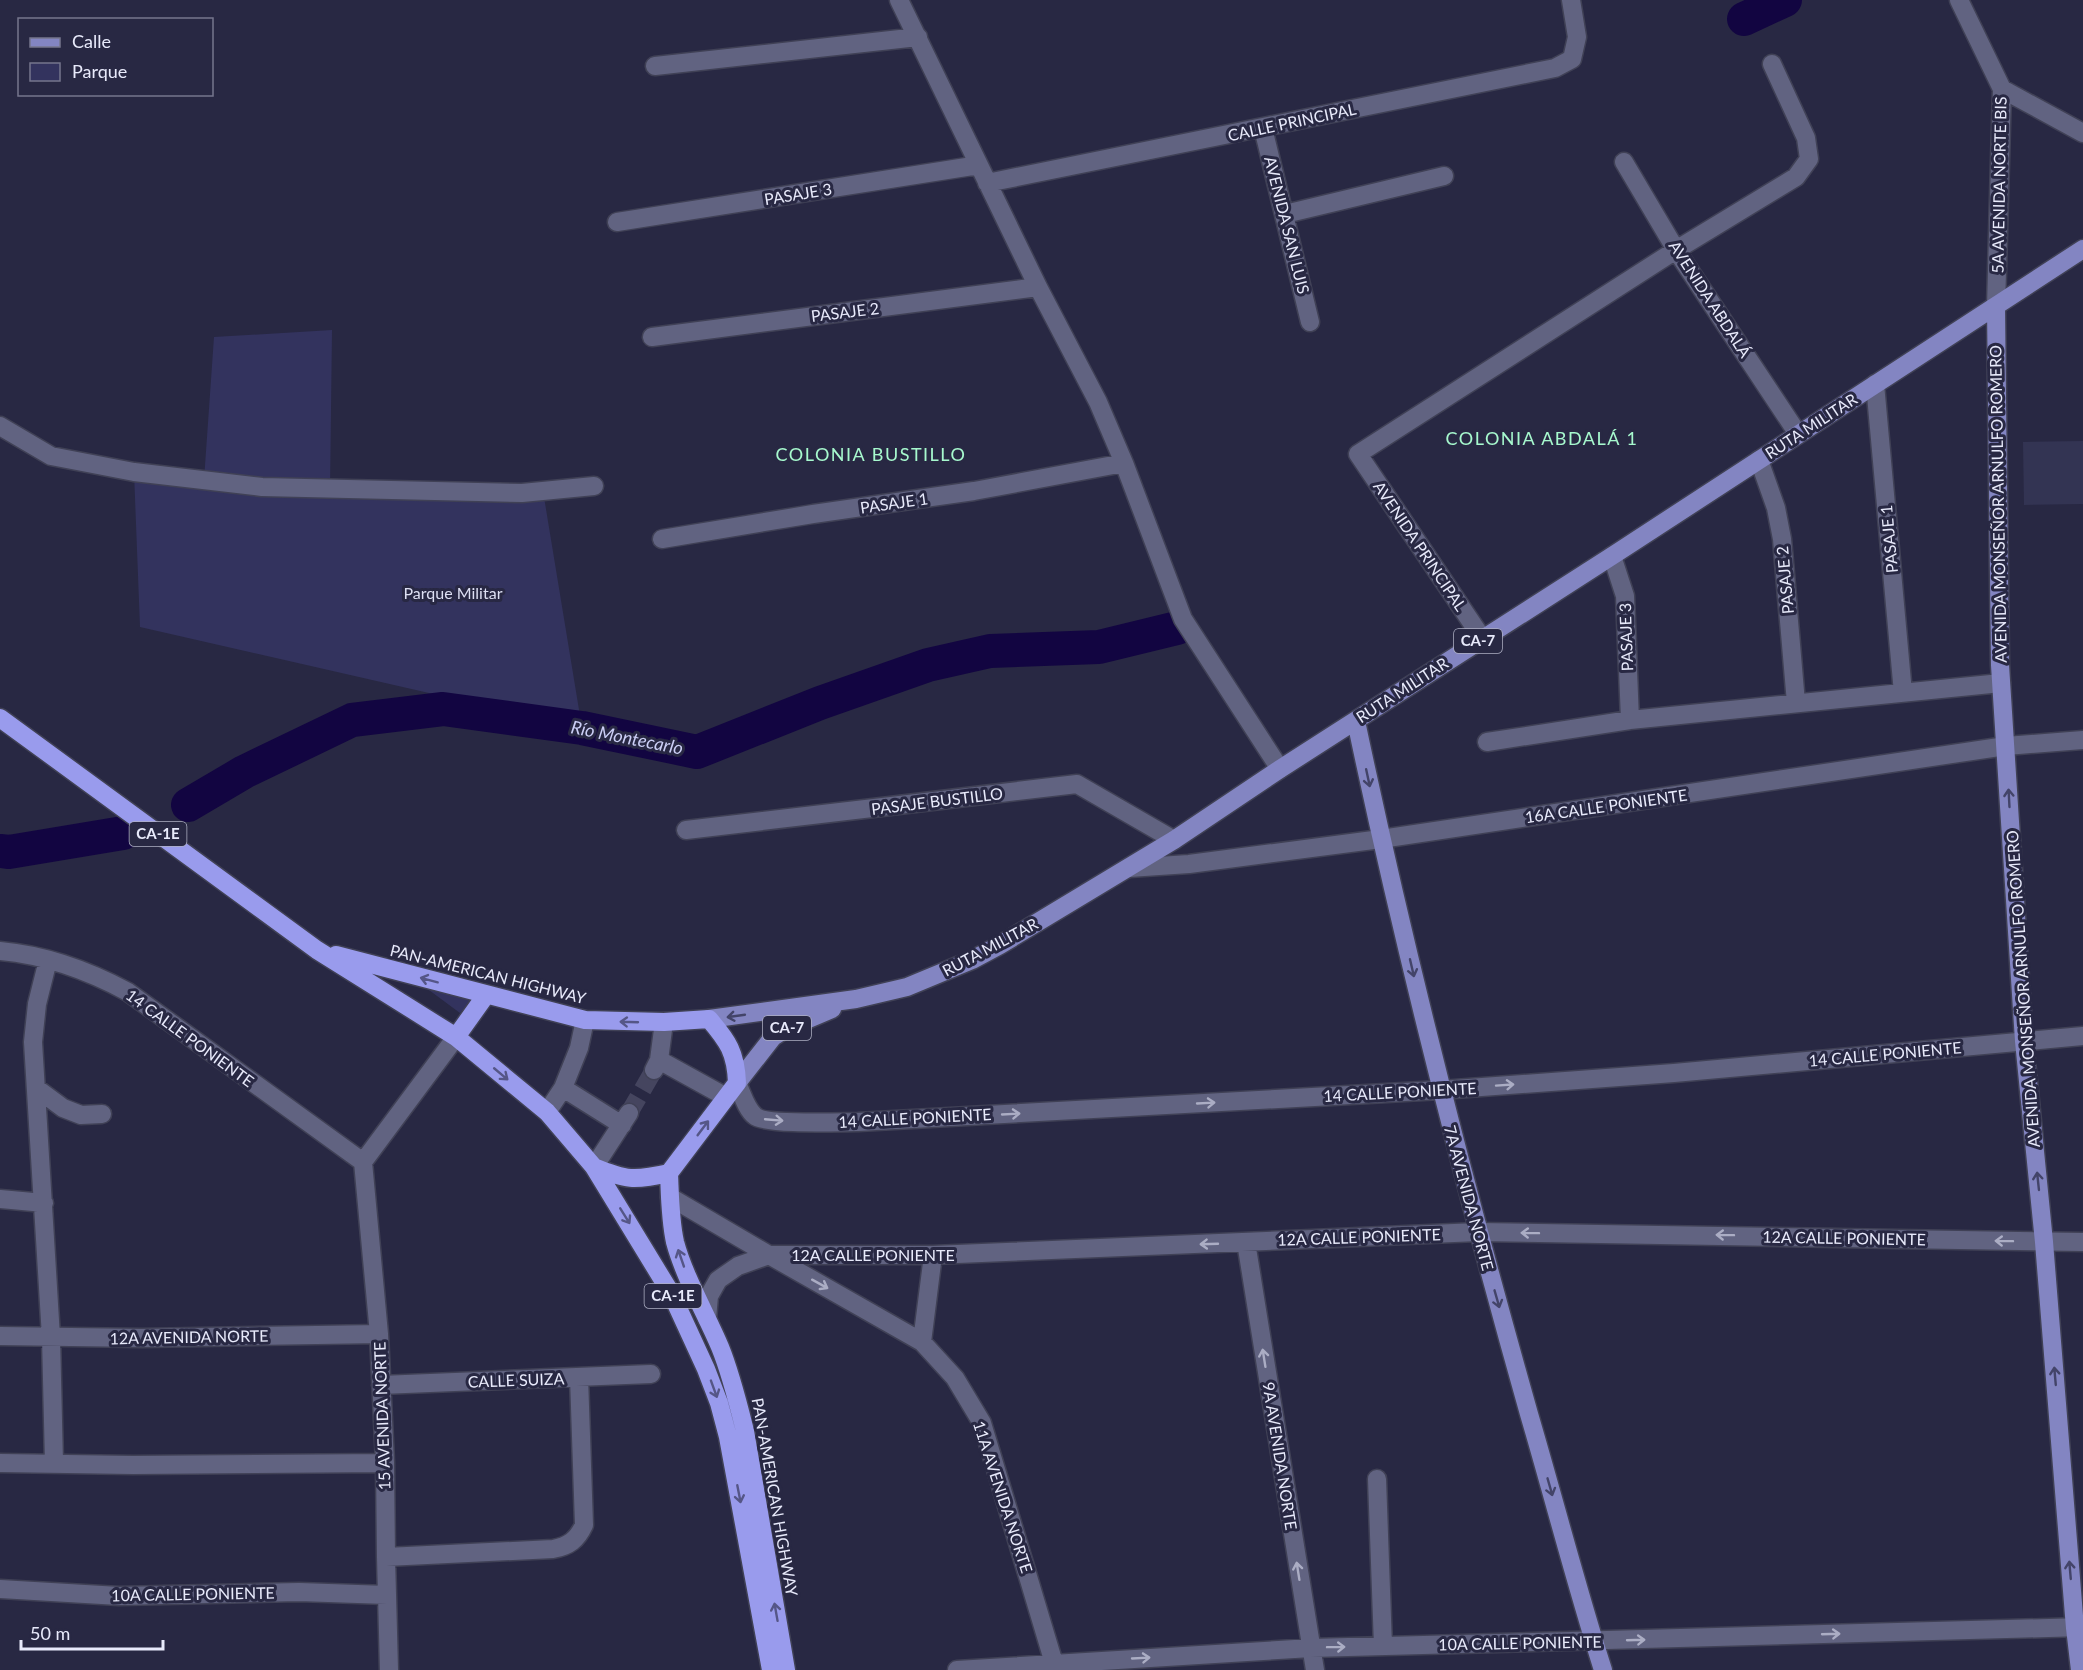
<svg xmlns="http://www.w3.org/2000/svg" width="2083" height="1670" font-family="Lato,sans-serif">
<rect width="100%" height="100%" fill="#282843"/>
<path fill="#333453" d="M2083 441V504L2024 505 2023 442Z"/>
<path fill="#33335e" d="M332 330 330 489 543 491 582 728 140 627 134 472 204 480 214 337Z
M410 976 474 997 460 1013Z"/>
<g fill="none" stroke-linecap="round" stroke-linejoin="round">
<path stroke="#120541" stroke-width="34" d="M1744 19 1785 0
M188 805 244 772 352 720 443 709 582 728 697 752 820 703 928 665 990 651 1099 647 1177 628
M0 851 9 852 123 833"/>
<path stroke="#45455f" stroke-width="18" stroke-dasharray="18 9" stroke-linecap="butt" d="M629 1113 654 1070"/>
<defs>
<path id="minor" d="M899 0 1038 287 1098 402 1124 463 1183 619 1280 769
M1959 0 2002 89 1996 307
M655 66 918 37
M2002 89 2083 133
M1263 128 1310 322
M1624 162 1676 250 1798 434
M987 183 1555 68 1572 59 1577 37 1571 0
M1285 214 1444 176
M617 222 979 165
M652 337 1038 287
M1875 384 1903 693
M0 426 51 456 134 472 262 487 522 493 594 486
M1759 460 1776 508 1782 539 1796 703
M662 539 813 514 974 491 1124 463
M1612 556 1625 596 1630 720
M1482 638 1358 454 1676 250 1796 177 1809 159 1806 138 1772 64
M1487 742 1630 720 2001 683
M686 830 1077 784 1174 840
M1129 868 1189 864 1381 839 2006 746 2083 740
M0 951C45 955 89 971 128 992L363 1162
M48 960 37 1004 33 1042 51 1337 54 1463
M659 1060 726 1097
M654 1070 659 1060 664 1022
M737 1083C742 1093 746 1109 755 1116 765 1125 840 1122 858 1122L1441 1090 1674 1073 2083 1036
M36 1088 63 1108 81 1115 102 1114
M563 1088 622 1125
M547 1112 563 1088 579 1048 585 1020
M363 1162 379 1334 385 1463 386 1557 389 1670
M363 1162 456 1037
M594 1167 629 1113
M670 1197 769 1255 922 1342 955 1378 982 1423 1056 1670
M0 1199 44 1203
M1246 1242 1315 1670
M707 1319 709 1296 718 1280 738 1266 769 1255H933L1478 1232 2083 1242
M0 1336 142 1338 379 1334
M922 1342 933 1255
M381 1385 651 1374
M0 1463 133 1465 385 1463
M1377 1479 1383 1646
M386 1557 553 1549C569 1546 577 1540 584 1525L579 1377
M0 1589 119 1596 299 1592 387 1595
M957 1670 1311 1648 2083 1627"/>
<path id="major" d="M1996 307 2000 665 2024 1041 2044 1242 2075 1628 2080 1670
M1356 721C1405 954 1464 1184 1529 1414 1554 1499 1576 1585 1603 1670
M709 1019 856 999 907 987 972 960 1000 945 1174 840 1280 769 1612 556 2083 249
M737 1083 773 1037 785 1029 832 1009"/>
<path id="highway" d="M0 718 317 950 456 1037 547 1112 594 1167 672 1295 706 1369 719 1403 728 1437 771 1670
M336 955 585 1020 664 1022 709 1019C728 1041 736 1053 737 1083L669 1173C670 1196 670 1219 675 1242 684 1276 706 1314 720 1347 731 1374 738 1403 745 1431L786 1670
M456 1037 486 995
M594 1167C626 1180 634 1181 669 1173"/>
</defs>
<use href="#minor" stroke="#404156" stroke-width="21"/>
<use href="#major" stroke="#404156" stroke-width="21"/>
<use href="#highway" stroke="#404156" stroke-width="21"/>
<use href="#minor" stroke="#616381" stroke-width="18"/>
<use href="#major" stroke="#8385c2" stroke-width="18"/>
<use href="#highway" stroke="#999bed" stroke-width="18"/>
</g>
<defs><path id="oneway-shaft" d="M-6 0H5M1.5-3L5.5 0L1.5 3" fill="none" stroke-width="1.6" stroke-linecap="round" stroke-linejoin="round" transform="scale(1.5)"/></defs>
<g stroke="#434469">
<use href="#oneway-shaft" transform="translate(1368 778) rotate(78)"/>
<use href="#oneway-shaft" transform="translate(2009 798) rotate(-93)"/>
<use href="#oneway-shaft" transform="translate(1412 968) rotate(77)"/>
<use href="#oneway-shaft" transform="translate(736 1016) rotate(172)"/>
<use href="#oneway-shaft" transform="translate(2038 1181) rotate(-96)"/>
<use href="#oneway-shaft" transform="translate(1497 1299) rotate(74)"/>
<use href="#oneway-shaft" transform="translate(2055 1376) rotate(-95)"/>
<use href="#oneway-shaft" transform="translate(1550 1487) rotate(74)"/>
<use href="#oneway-shaft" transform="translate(2070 1570) rotate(-95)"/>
</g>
<g stroke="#555687">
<use href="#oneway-shaft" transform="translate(429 980) rotate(-165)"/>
<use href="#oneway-shaft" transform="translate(629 1022) rotate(-178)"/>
<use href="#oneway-shaft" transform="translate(501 1074) rotate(40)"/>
<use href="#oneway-shaft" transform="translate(703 1128) rotate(-53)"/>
<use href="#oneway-shaft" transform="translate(625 1216) rotate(58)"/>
<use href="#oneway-shaft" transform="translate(681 1258) rotate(-109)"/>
<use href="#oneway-shaft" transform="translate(714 1389) rotate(70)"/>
<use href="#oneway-shaft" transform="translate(739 1494) rotate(79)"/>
<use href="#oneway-shaft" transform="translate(776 1612) rotate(-100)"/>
</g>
<g stroke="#abadc4">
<use href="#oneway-shaft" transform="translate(1505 1085) rotate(-4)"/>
<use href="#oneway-shaft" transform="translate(1206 1103) rotate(-3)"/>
<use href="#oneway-shaft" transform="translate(1011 1114) rotate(-3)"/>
<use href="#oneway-shaft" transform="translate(774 1120) rotate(5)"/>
<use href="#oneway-shaft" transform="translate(1530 1233) rotate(-179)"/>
<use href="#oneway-shaft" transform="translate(1725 1235) rotate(-179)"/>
<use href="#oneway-shaft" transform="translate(2004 1241) rotate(-179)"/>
<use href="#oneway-shaft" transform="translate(1209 1244) rotate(178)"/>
<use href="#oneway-shaft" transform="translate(820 1284) rotate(29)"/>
<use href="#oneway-shaft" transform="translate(1264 1358) rotate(-99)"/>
<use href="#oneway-shaft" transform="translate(1298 1571) rotate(-99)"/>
<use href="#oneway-shaft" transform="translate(1831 1634) rotate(-2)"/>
<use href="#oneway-shaft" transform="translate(1636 1640) rotate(-2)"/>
<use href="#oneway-shaft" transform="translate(1336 1647) rotate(-1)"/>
<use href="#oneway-shaft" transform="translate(1141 1658) rotate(-3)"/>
</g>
<g text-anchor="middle" stroke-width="6" stroke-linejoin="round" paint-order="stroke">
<g fill="#282843" stroke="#aeb0c4" stroke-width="1.5">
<rect x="1454" y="629" width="48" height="24" rx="4.5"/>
<rect x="129.5" y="822" width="57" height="24" rx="4.5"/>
<rect x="763" y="1016" width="48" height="24" rx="4.5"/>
<rect x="644.5" y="1284" width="57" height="24" rx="4.5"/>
</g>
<g font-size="15" font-weight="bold" fill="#e8eafb">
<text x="1478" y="646">CA-7</text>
<text x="158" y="839">CA-1E</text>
<text x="787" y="1033">CA-7</text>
<text x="673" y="1301">CA-1E</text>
</g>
<g font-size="16" fill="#e8eafb" stroke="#282843">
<text transform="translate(1292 122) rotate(-12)" y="6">CALLE PRINCIPAL</text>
<text transform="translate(1999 185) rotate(-89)" y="6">5A AVENIDA NORTE BIS</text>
<text transform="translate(798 194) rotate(-9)" y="6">PASAJE 3</text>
<text transform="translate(1287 225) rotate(76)" y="6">AVENIDA SAN LUIS</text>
<text transform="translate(1710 299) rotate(57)" y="6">AVENIDA ABDALÁ</text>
<text transform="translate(845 312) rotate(-7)" y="6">PASAJE 2</text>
<text transform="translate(1811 426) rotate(-33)" y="6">RUTA MILITAR</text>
<text transform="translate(894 503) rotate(-8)" y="6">PASAJE 1</text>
<text transform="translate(1998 504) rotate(-91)" y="6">AVENIDA MONSEÑOR ARNULFO ROMERO</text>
<text transform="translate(1889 539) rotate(-95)" y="6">PASAJE 1</text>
<text transform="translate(1420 546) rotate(56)" y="6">AVENIDA PRINCIPAL</text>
<text transform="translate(1785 580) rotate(-95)" y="6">PASAJE 2</text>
<text transform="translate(1626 637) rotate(-92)" y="6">PASAJE 3</text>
<text transform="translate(1402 690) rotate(-33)" y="6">RUTA MILITAR</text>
<text transform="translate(937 801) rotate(-7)" y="6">PASAJE BUSTILLO</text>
<text transform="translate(1606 806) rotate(-8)" y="6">16A CALLE PONIENTE</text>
<text transform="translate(990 947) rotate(-28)" y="6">RUTA MILITAR</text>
<text transform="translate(488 974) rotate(14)" y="6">PAN-AMERICAN HIGHWAY</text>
<text transform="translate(2023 989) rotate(-94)" y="6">AVENIDA MONSEÑOR ARNULFO ROMERO</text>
<text transform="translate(190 1038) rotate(36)" y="6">14 CALLE PONIENTE</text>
<text transform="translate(1885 1054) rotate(-5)" y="6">14 CALLE PONIENTE</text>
<text transform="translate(1400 1092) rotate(-3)" y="6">14 CALLE PONIENTE</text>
<text transform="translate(915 1118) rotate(-3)" y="6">14 CALLE PONIENTE</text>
<text transform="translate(1469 1198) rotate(75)" y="6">7A AVENIDA NORTE</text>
<text transform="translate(1359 1237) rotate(-2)" y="6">12A CALLE PONIENTE</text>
<text transform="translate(1844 1238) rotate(1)" y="6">12A CALLE PONIENTE</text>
<text x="873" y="1261">12A CALLE PONIENTE</text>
<text transform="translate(189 1337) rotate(-1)" y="6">12A AVENIDA NORTE</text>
<text transform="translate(516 1380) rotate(-2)" y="6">CALLE SUIZA</text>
<text transform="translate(382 1416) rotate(-92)" y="6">15 AVENIDA NORTE</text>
<text transform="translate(1280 1456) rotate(81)" y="6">9A AVENIDA NORTE</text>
<text transform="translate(775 1497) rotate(80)" y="6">PAN-AMERICAN HIGHWAY</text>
<text transform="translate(1003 1497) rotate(72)" y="6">11A AVENIDA NORTE</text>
<text transform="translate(193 1594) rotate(-1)" y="6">10A CALLE PONIENTE</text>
<text transform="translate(1520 1643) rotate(-1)" y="6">10A CALLE PONIENTE</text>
</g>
<g font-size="16" fill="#dddff3" stroke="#282843">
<text x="453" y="599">Parque Militar</text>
</g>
<g font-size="18" letter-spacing="1.5" fill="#a7f9ce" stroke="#282843">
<text x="1542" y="445">COLONIA ABDALÁ 1</text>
<text x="871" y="461">COLONIA BUSTILLO</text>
</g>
<g font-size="18" font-style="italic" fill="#cccff6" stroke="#282843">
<text transform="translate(627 738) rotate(11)" y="6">Río Montecarlo</text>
</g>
</g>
<rect x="18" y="18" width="195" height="78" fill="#282843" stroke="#75768d" stroke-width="1.5"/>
<rect x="30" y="38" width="30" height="9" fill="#8385c2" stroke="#75768d" stroke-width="1.5"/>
<text x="72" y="48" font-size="18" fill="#e8eafb">Calle</text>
<rect x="30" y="63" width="30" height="18" fill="#33335e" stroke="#75768d" stroke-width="1.5"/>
<text x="72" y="78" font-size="18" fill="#e8eafb">Parque</text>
<path d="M21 1640v9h142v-9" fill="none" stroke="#e8eafb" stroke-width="3"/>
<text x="30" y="1640" font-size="18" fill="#e8eafb" stroke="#282843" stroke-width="4.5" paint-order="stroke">50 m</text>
</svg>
